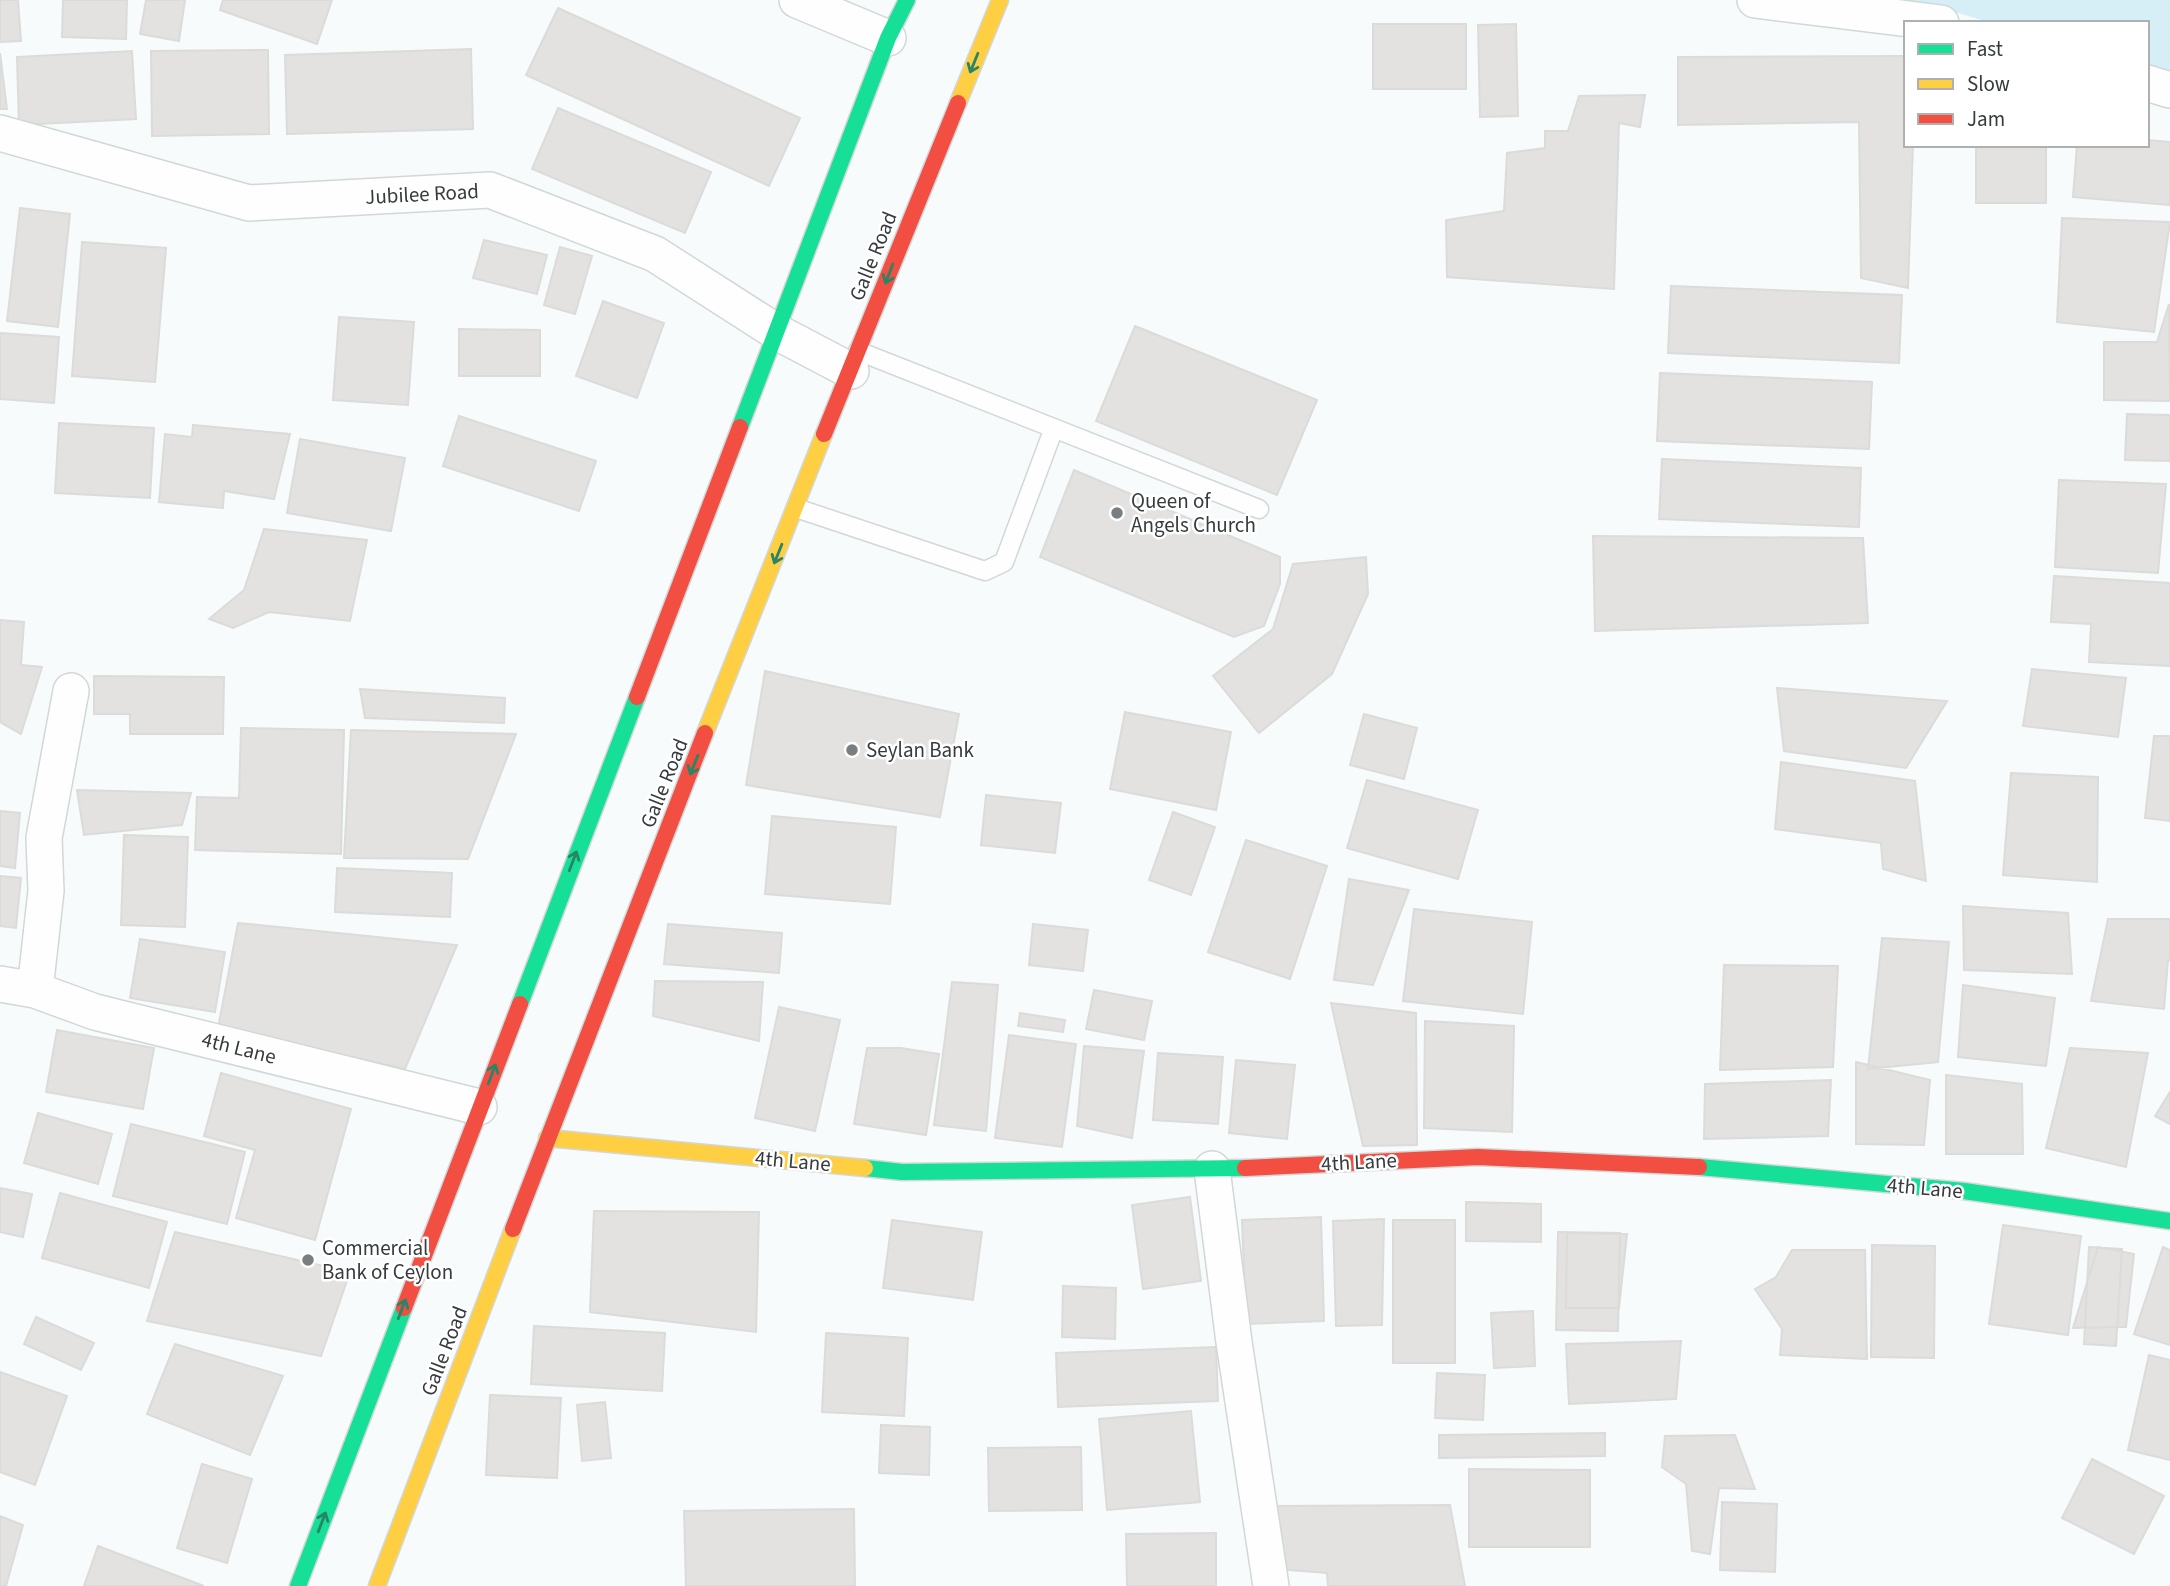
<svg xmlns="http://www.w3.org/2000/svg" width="2170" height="1586" font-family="'Source Sans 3',sans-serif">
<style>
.green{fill:#d6eef5}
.building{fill:#e3e2e1;stroke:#dbdbda;stroke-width:2}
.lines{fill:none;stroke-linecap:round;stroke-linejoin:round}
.lane-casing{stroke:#d2d7d8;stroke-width:21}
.street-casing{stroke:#d2d7d8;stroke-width:38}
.fast-casing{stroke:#d2d7d8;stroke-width:19}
.slow-casing{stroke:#d2d7d8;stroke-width:19}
.jam-casing{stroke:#d2d7d8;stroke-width:19}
.lane{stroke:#fefeff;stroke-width:18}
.street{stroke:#fefeff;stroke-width:35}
.fast{stroke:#16e098;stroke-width:16}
.slow{stroke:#ffcf43;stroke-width:16}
.jam{stroke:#f24e42;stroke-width:16}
.oneway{stroke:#288566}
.poi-dot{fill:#7a7e80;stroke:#fff;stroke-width:2.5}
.labels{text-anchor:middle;stroke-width:5;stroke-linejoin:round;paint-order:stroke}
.street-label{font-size:21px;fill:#363b3d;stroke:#fff}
.poi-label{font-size:21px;fill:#363b3d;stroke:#fff;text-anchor:start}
</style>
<rect width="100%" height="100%" fill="#f7fbfc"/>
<!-- green -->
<path class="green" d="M1891,0H2170V75L2147,68V23H1991L1942,8Z"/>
<!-- building -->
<path class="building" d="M0,0H18L21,41L0,42Z
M63,0H127L126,39L62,37Z
M146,0H185L179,41L140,34Z
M223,0H332L317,44L220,10Z
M558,8L800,118L769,186L526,75Z
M1373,24H1466V89H1373Z
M1516,24L1518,116L1480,117L1478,25Z
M471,49L473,129L287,134L285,55Z
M268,50L269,134L152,136L151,51Z
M132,51L136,119L19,125L17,57Z
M0,53L7,109H0Z
M1906,56V145H1913L1908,288L1861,278L1859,122L1678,125V57Z
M1645,95L1640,127L1619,123L1614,289L1447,277L1446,220L1504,211L1507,153L1545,148V131H1568L1579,96Z
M558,108L711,172L685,233L532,169Z
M2147,140L2170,142V205L2073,197L2077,145H2147Z
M1976,145H2046V203H1976Z
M20,208L70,214L58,327L7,321Z
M2062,218L2170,222L2154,332L2057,322Z
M484,240L547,255L537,294L473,278Z
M82,242L166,248L155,382L72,376Z
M560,247L592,256L575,314L544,305Z
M1671,286L1902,295L1899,363L1668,353Z
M603,301L664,323L637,398L576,376Z
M2169,304L2170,401L2104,400V342H2157Z
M339,317L414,322L408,405L333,400Z
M1135,326L1317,400L1277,495L1096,421Z
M459,329L540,330V376H459Z
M0,333L59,337L54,403L0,399Z
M1660,373L1872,382L1869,449L1657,441Z
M2127,414L2170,415V461L2125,460Z
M459,416L596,461L579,511L443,466Z
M59,423L154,428L150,498L55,493Z
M193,425L290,434L274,499L224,491L223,508L159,502L165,434L192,437Z
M300,439L405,458L391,531L287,513Z
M1662,459L1861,468L1859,527L1659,519Z
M1074,470L1280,557V584L1264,626L1234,637L1040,557Z
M2059,480L2166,484L2158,573L2055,567Z
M264,529L367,540L350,621L269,612L233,628L209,619L244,590Z
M1593,536L1863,538L1868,623L1595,631Z
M1366,557L1368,594L1332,674L1259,733L1213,676L1273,629L1293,564Z
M2054,576L2170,583V666L2089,662L2091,624L2051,622Z
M0,620L24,622L21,665L42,667L21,734L0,722Z
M2032,669L2126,678L2118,737L2023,726Z
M765,671L959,714L940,817L746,785Z
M94,676L224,677L223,734H130V714H94Z
M1777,688L1947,701L1906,768L1784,751Z
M360,689L505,698L504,723L365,718Z
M1125,712L1231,732L1216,810L1110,789Z
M1364,714L1417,728L1404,779L1350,765Z
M241,728L344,730L341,854L195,850L197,797L239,798Z
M351,730L516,734L468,859L344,858Z
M2154,736H2170V821L2145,818Z
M1781,762L1915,781L1926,881L1883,869L1881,843L1775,829Z
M2011,773L2098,777L2097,882L2003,875Z
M1367,780L1478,810L1458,879L1347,848Z
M77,790L191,793L182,825L84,835Z
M986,795L1061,803L1055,853L981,845Z
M0,811L20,813L15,868L0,866Z
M1173,812L1215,827L1191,895L1149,880Z
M772,816L896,827L890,904L765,894Z
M124,835L188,837L185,927L121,925Z
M1246,840L1327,866L1290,979L1208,952Z
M337,868L452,873L450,917L335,912Z
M0,876L21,878L16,928L0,926Z
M1349,879L1409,890L1373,985L1334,980Z
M1963,906L2068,913L2072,974L1964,970Z
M1414,909L1532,922L1523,1014L1403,1001Z
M2108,919H2170V960H2168L2164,1009L2091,1001Z
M238,923L457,945L405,1069L218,1028Z
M668,924L782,933L779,973L664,964Z
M1033,924L1088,930L1083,971L1029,965Z
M1882,938L1949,942L1938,1062L1868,1069Z
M140,939L225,952L215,1012L130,998Z
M1724,965L1838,966L1833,1067L1720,1070Z
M655,981L763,982L759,1041L653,1016Z
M952,982L998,985L986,1131L934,1125Z
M1963,985L2055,998L2046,1066L1958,1057Z
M1094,990L1152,1001L1144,1040L1086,1029Z
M1331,1003L1416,1013L1417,1145L1363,1146Z
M779,1007L840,1020L815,1131L755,1118Z
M1020,1013L1065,1020L1063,1032L1018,1026Z
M1425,1021L1514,1026L1512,1132L1424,1128Z
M57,1030L154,1048L143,1109L46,1092Z
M1009,1035L1076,1044L1062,1147L995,1138Z
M1084,1046L1144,1051L1132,1138L1077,1126Z
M867,1048H901L939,1054L926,1135L854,1124Z
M2070,1048L2148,1053L2126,1167L2046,1148Z
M1158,1053L1223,1057L1218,1124L1153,1120Z
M1236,1060L1295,1065L1287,1139L1229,1133Z
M1856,1062L1930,1080L1924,1145L1856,1144Z
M221,1073L351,1109L315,1240L236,1218L255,1150L204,1136Z
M1946,1075L2022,1084L2023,1154H1946Z
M1831,1080L1828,1136L1704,1139L1705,1084Z
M2170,1092V1124L2155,1116Z
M38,1113L112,1134L98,1184L24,1163Z
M131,1124L245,1152L227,1224L113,1196Z
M0,1188L32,1194L23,1237L0,1232Z
M60,1193L167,1222L149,1288L42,1258Z
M1190,1197L1201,1281L1143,1289L1132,1205Z
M1466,1202L1541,1204V1242L1466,1241Z
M594,1211L759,1212L756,1332L590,1312Z
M1321,1217L1324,1321L1246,1324L1242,1220Z
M1384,1219L1382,1325L1336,1326L1333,1221Z
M892,1220L982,1232L973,1300L883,1288Z
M1393,1220H1455V1363H1393Z
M2003,1225L2081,1236L2068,1335L1989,1324Z
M175,1232L350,1272L321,1356L147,1321Z
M1558,1232L1620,1233L1618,1331L1556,1330Z
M1567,1233L1627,1234L1619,1308H1566Z
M1872,1245L1935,1246L1934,1358L1871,1357Z
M2089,1247L2122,1249L2116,1346L2084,1344Z
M2098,1247L2134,1254L2126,1327L2073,1328Z
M2163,1247L2170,1250V1345L2134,1334Z
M1792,1250H1865L1867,1359L1780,1355L1782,1329L1755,1289L1776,1277Z
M1063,1286L1116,1288L1115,1339L1062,1337Z
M1533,1311L1535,1366L1494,1368L1491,1313Z
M36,1317L94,1343L81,1370L24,1344Z
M534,1326L665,1333L662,1391L531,1384Z
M826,1333L908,1338L904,1416L822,1412Z
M1681,1341L1676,1399L1569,1404L1566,1344Z
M175,1344L283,1376L250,1455L147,1414Z
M1216,1347L1218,1401L1058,1407L1056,1353Z
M2149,1355L2170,1360V1460L2128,1450Z
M0,1372L67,1396L35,1485L0,1472Z
M1437,1373L1485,1375L1483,1420L1435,1418Z
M490,1395L561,1398L557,1478L486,1475Z
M605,1402L611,1458L582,1461L577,1405Z
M1191,1411L1200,1502L1107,1510L1099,1419Z
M881,1425L930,1427L929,1475L879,1473Z
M1605,1433V1456L1439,1458V1435Z
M1735,1435L1755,1489L1719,1488L1710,1554L1692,1551L1686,1484L1662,1467L1665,1436Z
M1081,1447L1082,1510L989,1511L988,1448Z
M2092,1459L2164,1496L2134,1554L2062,1518Z
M202,1464L252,1479L227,1563L177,1548Z
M1469,1469L1590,1470V1547H1469Z
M1722,1502L1777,1504L1775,1572L1720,1570Z
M1450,1505L1465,1586H1328L1327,1573L1277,1569L1276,1506Z
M854,1509L855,1586H686L684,1511Z
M0,1516L23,1525L6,1586H0Z
M1216,1533V1586H1127L1126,1534Z
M98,1546L204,1586H84Z"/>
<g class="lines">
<!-- lane casing -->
<g class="lane-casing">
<path id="lane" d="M858,351L1259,509
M796,508L985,571L1004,562L1054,428"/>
</g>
<!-- street casing -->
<g class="street-casing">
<path id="street" d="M797,0L888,38
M1755,0L1941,23
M2147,83L2170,90
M0,133L249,203L490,190L655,254L775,331L851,371
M0,984L35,990L95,1012L479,1107
M35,990L46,891L44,838L71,691
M1212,1169L1234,1342L1271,1586"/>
</g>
<!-- fast casing -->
<g class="fast-casing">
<path id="fast" d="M740,427L888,38L907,0
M520,1004L637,697
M1699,1167L1964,1191L2170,1221
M865,1168L902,1172L1245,1168
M298,1586L404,1308"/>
</g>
<!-- slow casing -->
<g class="slow-casing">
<path id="slow" d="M958,103L1000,0
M705,733L824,434
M547,1138L865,1168
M377,1586L513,1229"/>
</g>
<!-- jam casing -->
<g class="jam-casing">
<path id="jam" d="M824,434L958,103
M637,697L740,427
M1245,1168L1478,1157L1699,1167
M513,1229L705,733
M404,1308L520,1004"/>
</g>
<!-- lane -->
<use href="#lane" class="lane"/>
<!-- street -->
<use href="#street" class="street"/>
<!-- fast -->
<use href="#fast" class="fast"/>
<!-- slow -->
<use href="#slow" class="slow"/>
<!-- jam -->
<use href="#jam" class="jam"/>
</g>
<!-- one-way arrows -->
<defs><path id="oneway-shaft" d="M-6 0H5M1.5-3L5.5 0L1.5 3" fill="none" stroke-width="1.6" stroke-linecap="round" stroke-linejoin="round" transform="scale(1.75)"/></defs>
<g class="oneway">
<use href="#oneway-shaft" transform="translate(974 63) rotate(112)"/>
<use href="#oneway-shaft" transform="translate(889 274) rotate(111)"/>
<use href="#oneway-shaft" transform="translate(778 554) rotate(112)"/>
<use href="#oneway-shaft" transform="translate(694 765) rotate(112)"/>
<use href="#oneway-shaft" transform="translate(573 861) rotate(-69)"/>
<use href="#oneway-shaft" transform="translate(492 1074) rotate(-69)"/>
<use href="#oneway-shaft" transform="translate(402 1309) rotate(-69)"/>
<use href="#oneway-shaft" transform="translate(322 1522) rotate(-69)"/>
</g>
<!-- markers -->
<g class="poi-dot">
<circle cx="1117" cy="513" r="7"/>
<circle cx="852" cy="750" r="7"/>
<circle cx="308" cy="1260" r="7"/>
</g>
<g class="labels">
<!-- street labels -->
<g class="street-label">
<text transform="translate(422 194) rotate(-3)" y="7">Jubilee Road</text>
<text transform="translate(873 256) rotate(-68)" y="7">Galle Road</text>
<text transform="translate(664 783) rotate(-68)" y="7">Galle Road</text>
<text transform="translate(239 1048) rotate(14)" y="7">4th Lane</text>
<text transform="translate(793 1161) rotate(5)" y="7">4th Lane</text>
<text transform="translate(1359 1162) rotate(-3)" y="7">4th Lane</text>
<text transform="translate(1925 1188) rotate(5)" y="7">4th Lane</text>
<text transform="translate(444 1351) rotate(-69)" y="7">Galle Road</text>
</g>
<!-- poi labels -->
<g class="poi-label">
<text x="1131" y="508">Queen of<tspan x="1131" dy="24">Angels Church</tspan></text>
<text x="866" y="757">Seylan Bank</text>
<text x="322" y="1255">Commercial<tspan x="322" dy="24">Bank of Ceylon</tspan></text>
</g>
</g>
<!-- legend -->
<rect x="1904" y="21" width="245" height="126" fill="#ffffff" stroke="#afb1b1" stroke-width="2"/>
<rect x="1918" y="44" width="35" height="10" fill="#16e098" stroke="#afb1b1" stroke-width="2"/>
<text x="1967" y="56" font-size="21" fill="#363b3d">Fast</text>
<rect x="1918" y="79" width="35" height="10" fill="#ffcf43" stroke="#afb1b1" stroke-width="2"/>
<text x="1967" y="91" font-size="21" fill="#363b3d">Slow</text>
<rect x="1918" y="114" width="35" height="10" fill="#f24e42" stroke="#afb1b1" stroke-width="2"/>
<text x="1967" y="126" font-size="21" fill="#363b3d">Jam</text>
</svg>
